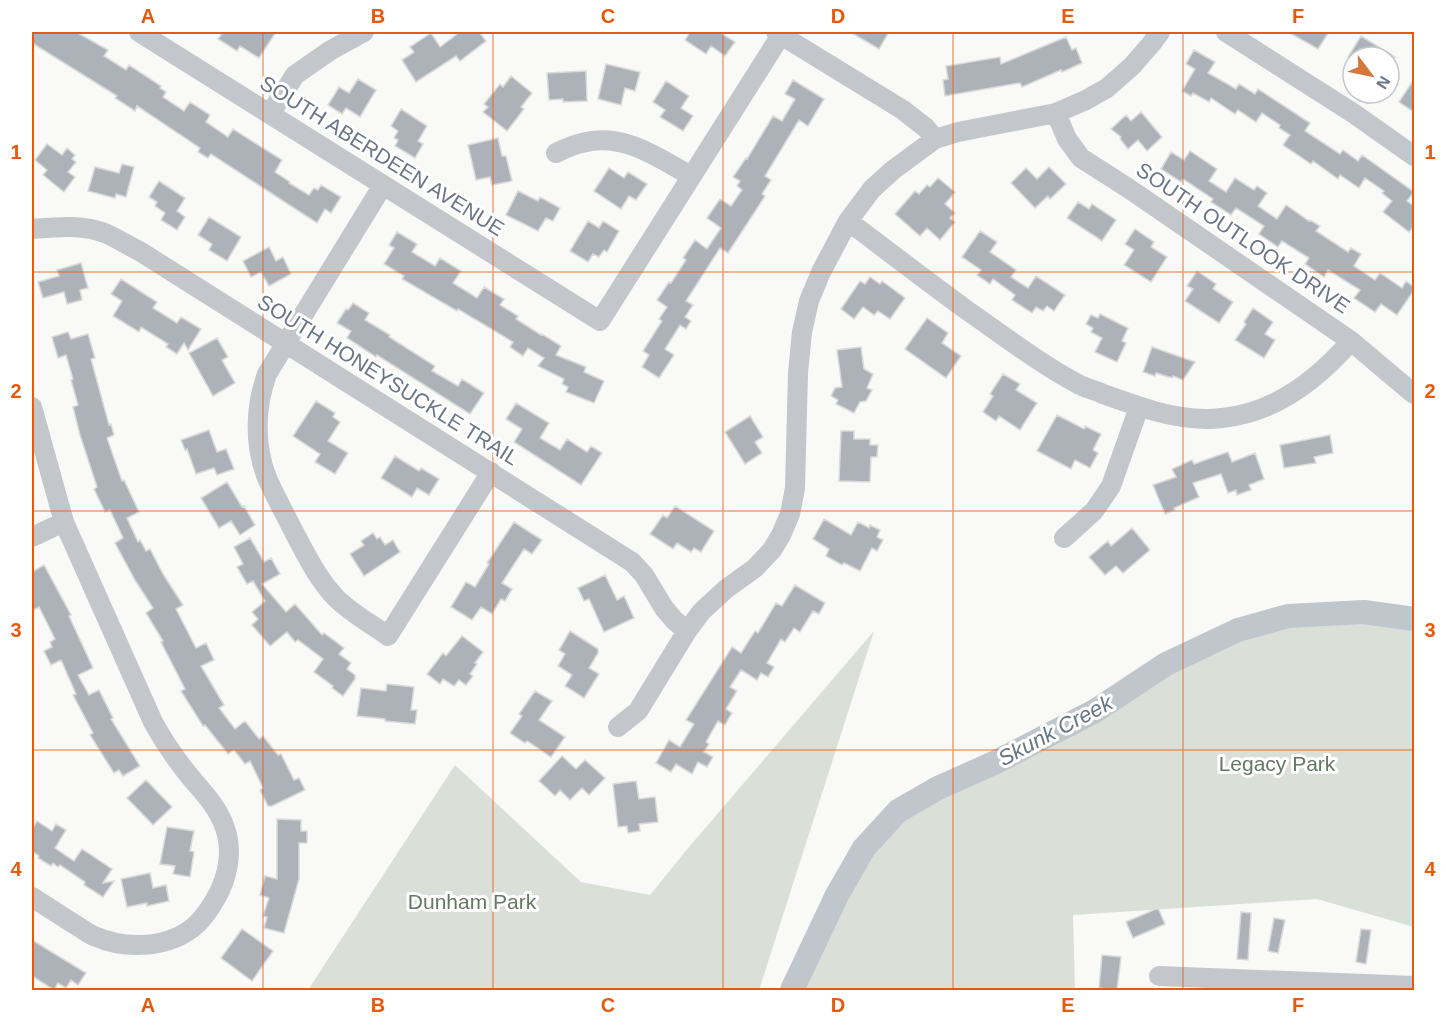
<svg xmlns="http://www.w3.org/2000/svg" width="1446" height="1022" font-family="Arial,sans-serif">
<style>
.green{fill:#dadfd8}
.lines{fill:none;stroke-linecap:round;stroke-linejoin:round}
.river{stroke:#bfc6cc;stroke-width:24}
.building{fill:#adb2b9;stroke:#dadbd9;stroke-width:1.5}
.minor{stroke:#c3c6ca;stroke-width:20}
.grid{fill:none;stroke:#e8590c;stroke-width:1.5;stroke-opacity:0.55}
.labels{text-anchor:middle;stroke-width:6;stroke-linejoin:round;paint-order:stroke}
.street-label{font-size:21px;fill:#6b7585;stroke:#fff}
.park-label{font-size:21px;fill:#667865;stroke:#fff}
.water-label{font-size:22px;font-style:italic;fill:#677580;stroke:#fff}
.neatline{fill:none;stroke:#e8590c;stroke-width:2}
.grid-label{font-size:20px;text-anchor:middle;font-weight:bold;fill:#e8590c}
</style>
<rect width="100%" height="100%" fill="#f9f9f7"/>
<!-- green -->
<path class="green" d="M1364,612L1414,619V927L1317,899L1073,915L1075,990H792L837,895L864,848L898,811L938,788L996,762L1095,711L1166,664L1238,630L1288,616Z
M874,631L759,990H308L455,765L581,882L650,895L689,847Z"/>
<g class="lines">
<!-- river -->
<path class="river" d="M792,990L837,895L864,848L898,811L938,788L996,762L1095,711L1166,664L1238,630L1288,616L1364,612L1414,619"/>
</g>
<!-- building -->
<path class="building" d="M32,32H76L108,50L104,56L126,70L129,65L161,86L160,88L166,92L163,97L184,111L190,102L210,115L206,122L228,137L233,129L282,160L275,172L290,182L289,183L309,195L314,188L318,190L321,185L341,197L331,213L325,209L317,223L211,154L208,158L198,152L200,148L137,106L135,111L115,98L117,96L32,43Z
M223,32H276L259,58L240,46L237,51L218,39Z
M460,32H479L486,41L460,61L456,56L416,82L402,60L414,52L410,47L431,33L440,47Z
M690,32H719L735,42L725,56L711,46L706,54L685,40Z
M850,32H889L879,49Z
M1288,32H1329L1318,49Z
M1361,36L1395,57H1348Z
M1066,37L1072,50L1076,48L1082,63L1062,72L1061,70L1022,87L1020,83L945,96L943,80L948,79L946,66L1000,57L1001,64Z
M1194,50L1215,62L1208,73L1236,89L1239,84L1255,94L1258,89L1310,123L1305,131L1340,154L1343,150L1358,161L1362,155L1414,192L1407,201L1414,206V226L1409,232L1383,212L1392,201L1382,193L1384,191L1365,178L1359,188L1340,175L1338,179L1313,161L1311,164L1283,145L1290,135L1279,128L1280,125L1262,113L1256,122L1238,110L1235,114L1211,98L1209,102L1193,93L1191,96L1182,91L1195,69L1186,64Z
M606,64L640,72L635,91L625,88L621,105L598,99Z
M586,71L587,101L563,102V99L549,100L547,73Z
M511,76L532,93L521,107L524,109L507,131L483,112L488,107L484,104L500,84L503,87Z
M358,79L376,90L360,117L346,108L342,114L328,105L339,87L349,93Z
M1414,79V112L1399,102Z
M793,80L824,99L808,126L799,120L765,176L771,180L762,194L765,196L728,253L720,248L686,301L693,305L685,317L691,321L686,329L680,325L665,349L674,355L659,378L642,367L649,355L643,351L662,321L659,319L667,307L657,300L669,282L671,283L686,260L683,258L695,240L707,249L721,228L707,218L720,199L731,206L742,190L737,186L740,181L733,177L746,158L747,159L773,116L782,121L795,99L785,94Z
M666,81L689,96L681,108L693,116L683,131L660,117L665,110L653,102Z
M401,109L427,126L418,141L423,144L415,158L395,146L398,140L394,138L398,131L391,126Z
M1141,112L1162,137L1147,151L1138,140L1128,149L1120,139L1121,137L1111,129L1126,115L1131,121Z
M498,138L502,156H506L512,181L492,185L490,177L476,180L468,145Z
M47,144L62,155L67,148L75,155L72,159L76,162L68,172L75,177L64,192L43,175L47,170L35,160Z
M1190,151L1217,169L1209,181L1226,192L1235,178L1254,190L1257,186L1267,193L1258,206L1277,219L1286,205L1309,221L1310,220L1320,226L1316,231L1348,252L1351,248L1361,254L1354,266L1375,280L1380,273L1402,288L1406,281L1414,287V290L1397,315L1381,304L1375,312L1354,298L1360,290L1328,270L1324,277L1305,264L1309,258L1282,241L1278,247L1259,234L1264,226L1236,208L1231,215L1211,202L1213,199L1183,179L1181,182L1161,169L1171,152L1184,160Z
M122,164L134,167L126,197L116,194L115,198L88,191L95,167L119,173Z
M1049,167L1066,184L1050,199L1048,196L1035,208L1011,183L1026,168L1037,179Z
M609,168L624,178L628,172L647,184L636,200L629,196L621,209L594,191Z
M938,178L955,192L945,204L955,213L950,218L955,222L940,240L927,228L920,236L895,214L915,191L919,194L927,185L930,187Z
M159,181L185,198L177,211L185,217L177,230L161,220L165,213L155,206L157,202L149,197Z
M518,191L538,201L540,197L560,208L553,221L546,218L538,231L506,215Z
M1078,202L1089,209L1092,204L1116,220L1102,241L1067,218Z
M209,217L241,237L227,261L209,250L212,244L198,235Z
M588,221L599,228L603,221L619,231L607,252L604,250L599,257L593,254L588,262L570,251Z
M1135,229L1154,242L1151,247L1167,257L1151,282L1124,265L1134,250L1125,244Z
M980,231L997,242L990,252L1016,270L1011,277L1028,288L1036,276L1065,295L1054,311L1047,306L1043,311L1036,307L1032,313L1012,300L1015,295L993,279L990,284L977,275L981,270L962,257Z
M397,232L417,244L412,252L435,266L440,258L461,271L453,283L477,298L484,287L504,299L500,305L518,316L516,319L541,335L542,334L561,346L556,355L586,367L584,372L604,381L594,403L566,392L568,387L562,384L564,379L538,366L544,358L528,348L523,356L510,347L513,342L458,309L457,311L402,279L404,276L384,264L394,248L389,245Z
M269,247L276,261L283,257L291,274L269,286L261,272L251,277L243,261Z
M81,263L88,288L80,290L82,300L67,304L64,292L43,298L38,282L59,276L57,270Z
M1197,271L1216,284L1213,289L1233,302L1219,323L1185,301L1193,289L1187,286Z
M870,277L880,284L882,281L905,298L890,319L878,311L874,315L863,307L854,319L841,309L860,281L865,284Z
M121,279L157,302L153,308L177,323L181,317L201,329L188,350L184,343L177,354L166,347L168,344L141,327L139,332L113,316L122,301L111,294Z
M353,303L369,313L365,320L390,335L389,337L435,366L432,371L458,386L462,379L484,393L470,414L377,355L376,357L347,338L351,331L337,323L346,309L348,310Z
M1253,308L1273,322L1265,334L1275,340L1264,358L1235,340L1246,324L1244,322Z
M1100,314L1128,328L1122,341L1126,343L1117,362L1095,352L1102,338L1091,332L1093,328L1086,324L1091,315L1098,318Z
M927,318L948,333L942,343L961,356L946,378L905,349Z
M68,332L71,339L88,334L95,358L91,359L109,425L111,424L114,435L107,438L122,481L124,480L139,512L127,518L138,542L140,540L146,551L150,549L163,574L183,605L176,609L196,648L206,643L214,660L201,666L224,705L219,708L235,729L245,721L259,739L263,736L278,755L281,754L294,780L299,778L305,790L272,806H268L260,790L263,788L250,761L245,764L234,750L228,754L205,725L203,726L181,691L185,689L161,642L163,641L146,613L153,608L135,580L115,543L123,538L110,510L105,512L94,489L97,487L80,435L73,407L78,405L71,380L73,379L66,355L58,358L52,337Z
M217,338L228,357L222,360L235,383L213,396L189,353Z
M861,347L864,369L873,374L867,388L872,390L866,401L860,402L854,413L836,404L838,400L831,396L835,388L842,387L837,350Z
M1152,347L1195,362L1183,380L1173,376L1172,378L1156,373L1155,376L1143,372Z
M1003,374L1020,384L1016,390L1037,403L1020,430L999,416L996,421L983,412L993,396L990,394Z
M316,401L335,413L333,417L340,422L328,441L348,453L335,474L315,462L320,454L293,436Z
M516,403L549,423L540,438L560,450L567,439L587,452L591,446L602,453L581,485L514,442L522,429L506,419Z
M1057,415L1084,429L1085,426L1101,434L1093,450L1098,453L1090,468L1075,460L1071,469L1037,451Z
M750,416L763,437L755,442L762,453L745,464L725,432Z
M209,430L217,452L226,449L234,469L217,475L214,468L196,474L187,449L185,450L181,440Z
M841,431H854V439H870V445H878L877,457H871L870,482L839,481Z
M1330,435L1333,453L1314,457L1316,463L1284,468L1280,445Z
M1228,452L1232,462L1255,453L1264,479L1249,485L1251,490L1237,495L1236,490L1228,493L1221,474L1193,483L1199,497L1174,508L1175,510L1165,514L1153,485L1176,477L1172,469L1192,460L1194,464Z
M395,456L419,471L421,468L439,479L429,495L417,488L412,497L381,478Z
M227,482L242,507L244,506L255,525L240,535L231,521L219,528L201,498Z
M675,506L714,531L701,552L694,548L691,552L677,543L673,549L650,534L663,515L667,518Z
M824,519L851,535L858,522L869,528L870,525L880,530L877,537L883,540L877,551L872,548L860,571L844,563L842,565L826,556L829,549L813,539Z
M514,522L542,540L532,554L524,549L502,583L512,589L505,601L501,599L492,614L481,607L472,620L451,607L466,582L475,587L489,564L487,563Z
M1132,528L1150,550L1123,573L1116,566L1105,575L1089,557L1108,541L1111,546Z
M373,533L377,539L380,537L385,545L393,540L400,552L364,576L350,554L364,545L361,541Z
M250,538L264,562L271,558L280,574L262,584L286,612L295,604L322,635L324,633L344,648L339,654L351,663L347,669L355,675V679L343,696L332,688L333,686L314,672L323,659L298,640L295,642L287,632L270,646L252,625L258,619L252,612L265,601L253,581L247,584L237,567L243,564L234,547Z
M44,565L71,615L69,616L93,668L78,675L89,695L99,690L113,718L111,719L140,766L123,776L119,770L114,773L90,735L93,733L73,695L76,694L61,660L51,665L44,651L52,647L50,642L55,639L39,607L32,611V572Z
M605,575L617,600L624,596L634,618L604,632L589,599L584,601L578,588Z
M795,585L825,603L819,614L813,611L800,632L794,628L785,642L781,639L767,663L774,667L768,677L761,673L757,680L741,670L730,687L737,691L726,709L732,713L725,725L718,721L706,742L709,744L704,752L713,757L707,767L698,762L692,774L676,764L671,772L656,763L669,740L680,747L694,724L686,720L732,647L741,653L755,631L758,633L776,603L782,606Z
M570,631L598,649V653L589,668L599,674L584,698L565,686L572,675L558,666L565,654L559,650Z
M462,636L483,652L475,663L477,664L470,674L473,676L466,685L459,680L454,686L443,679L440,684L427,674L443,653L446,656Z
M387,684L414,687L411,710H417L415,724L385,721V719L357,716L361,688L386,691Z
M535,691L552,701L539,720L565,737L551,757L527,741L525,743L510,733L522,716L519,714Z
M562,756L576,769L585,760L605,778L589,795L582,788L570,800L560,790L555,796L539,781Z
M146,780L172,807L153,825L127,798Z
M636,781L639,799L655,797L658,822L639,824L640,831L628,833L627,826L618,827L613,784Z
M277,819L301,820V831H307V843H299V879L284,933L264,928L267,917L263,916L269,898L260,895L265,876L277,879Z
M37,821L52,831L56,824L66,830L55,848L74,861L82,849L112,869L103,883L114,881L103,897L84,885L85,882L60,865L58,867L53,863L51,866L38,858L39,856L32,851V830Z
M167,827L194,831L190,851L194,852L190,877L173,874L175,866L160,864Z
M150,873L153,888L166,885L169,901L147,906V903L127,907L121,879Z
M1158,908L1165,924L1133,938L1126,922Z
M1241,912L1251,913L1248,960L1237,959Z
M1274,918L1285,920L1278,953L1268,951Z
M242,929L273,951L252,981L221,958Z
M1361,929L1371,930L1366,964L1356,962Z
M32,940L86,973L78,985L71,980L66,988L58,983L54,990L32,976Z
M1102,955L1121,957L1117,990L1099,988Z"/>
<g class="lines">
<!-- minor -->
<path class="minor" d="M139,32L600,321L781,35
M776,32L903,110L926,128L935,139
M1226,32L1353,113L1414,156
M1056,113L1067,139L1081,158L1128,188L1351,341L1396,379L1414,394
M270,114L295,75L331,50L364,32
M556,153C564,149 573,145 582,143C623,132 657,157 691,176
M383,185L267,374C255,407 254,445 267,478C275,496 285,514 294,532C306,555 318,579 336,598C351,613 371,624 388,636L491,472
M848,221C888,251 928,282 968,311C1004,336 1039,363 1078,384C1085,388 1095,390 1103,394C1120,400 1137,406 1154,411C1176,417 1199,421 1222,418C1274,413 1318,379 1351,341
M32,229C57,227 83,224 107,234C118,239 129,246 141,252L632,562L644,575L664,608L674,620L687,631
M32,407L64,522L153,722C164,742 177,761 192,779C205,794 218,808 225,828C233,851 228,877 216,898C211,907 205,916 197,924C170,949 126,950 94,936C87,933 81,928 74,924C60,915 46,906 32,897
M32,537L64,522
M1064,538L1094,511L1111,486L1139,407
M618,727L638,711L687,631L702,611L726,589L755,568L772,550L781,535L790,514L795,488L798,373L802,332L809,301L821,272L848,221L872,189L893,170L935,139L958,132L1056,113L1086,100L1107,88L1132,66L1152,43L1160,32
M1159,976L1414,986"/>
</g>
<!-- grid -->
<path class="grid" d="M263,32V990M493,32V990M723,32V990M953,32V990M1183,32V990M32,272H1414M32,511H1414M32,750H1414"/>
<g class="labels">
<!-- street labels -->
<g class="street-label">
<text transform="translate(382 156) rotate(32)" y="7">SOUTH ABERDEEN AVENUE</text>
<text transform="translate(1243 238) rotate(34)" y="7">SOUTH OUTLOOK DRIVE</text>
<text transform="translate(388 380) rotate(32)" y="7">SOUTH HONEYSUCKLE TRAIL</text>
</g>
<!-- park labels -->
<g class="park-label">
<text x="1277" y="771">Legacy Park</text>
<text x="472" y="909">Dunham Park</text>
</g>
<!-- water labels -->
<g class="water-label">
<text transform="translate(1055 730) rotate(-28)" y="8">Skunk Creek</text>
</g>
</g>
<!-- border -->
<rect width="1446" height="1022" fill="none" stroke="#ffffff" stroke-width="66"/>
<!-- north arrow -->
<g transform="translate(1371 75) rotate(122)"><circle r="28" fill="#ffffff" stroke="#c4c8ce" stroke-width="1.5"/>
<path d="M0-4.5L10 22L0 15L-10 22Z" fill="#d5763b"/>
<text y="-9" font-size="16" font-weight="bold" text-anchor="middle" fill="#6b7585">N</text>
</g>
<rect x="33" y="33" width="1380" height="956" class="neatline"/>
<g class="grid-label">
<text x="148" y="23">A</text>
<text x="378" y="23">B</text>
<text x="608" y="23">C</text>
<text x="838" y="23">D</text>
<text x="1068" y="23">E</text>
<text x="1298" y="23">F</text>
<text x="16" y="159">1</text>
<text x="1430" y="159">1</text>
<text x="16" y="398">2</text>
<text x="1430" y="398">2</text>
<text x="16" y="637">3</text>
<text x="1430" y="637">3</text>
<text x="16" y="876">4</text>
<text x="1430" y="876">4</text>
<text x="148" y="1012">A</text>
<text x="378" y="1012">B</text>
<text x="608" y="1012">C</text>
<text x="838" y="1012">D</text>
<text x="1068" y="1012">E</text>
<text x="1298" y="1012">F</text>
</g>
</svg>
